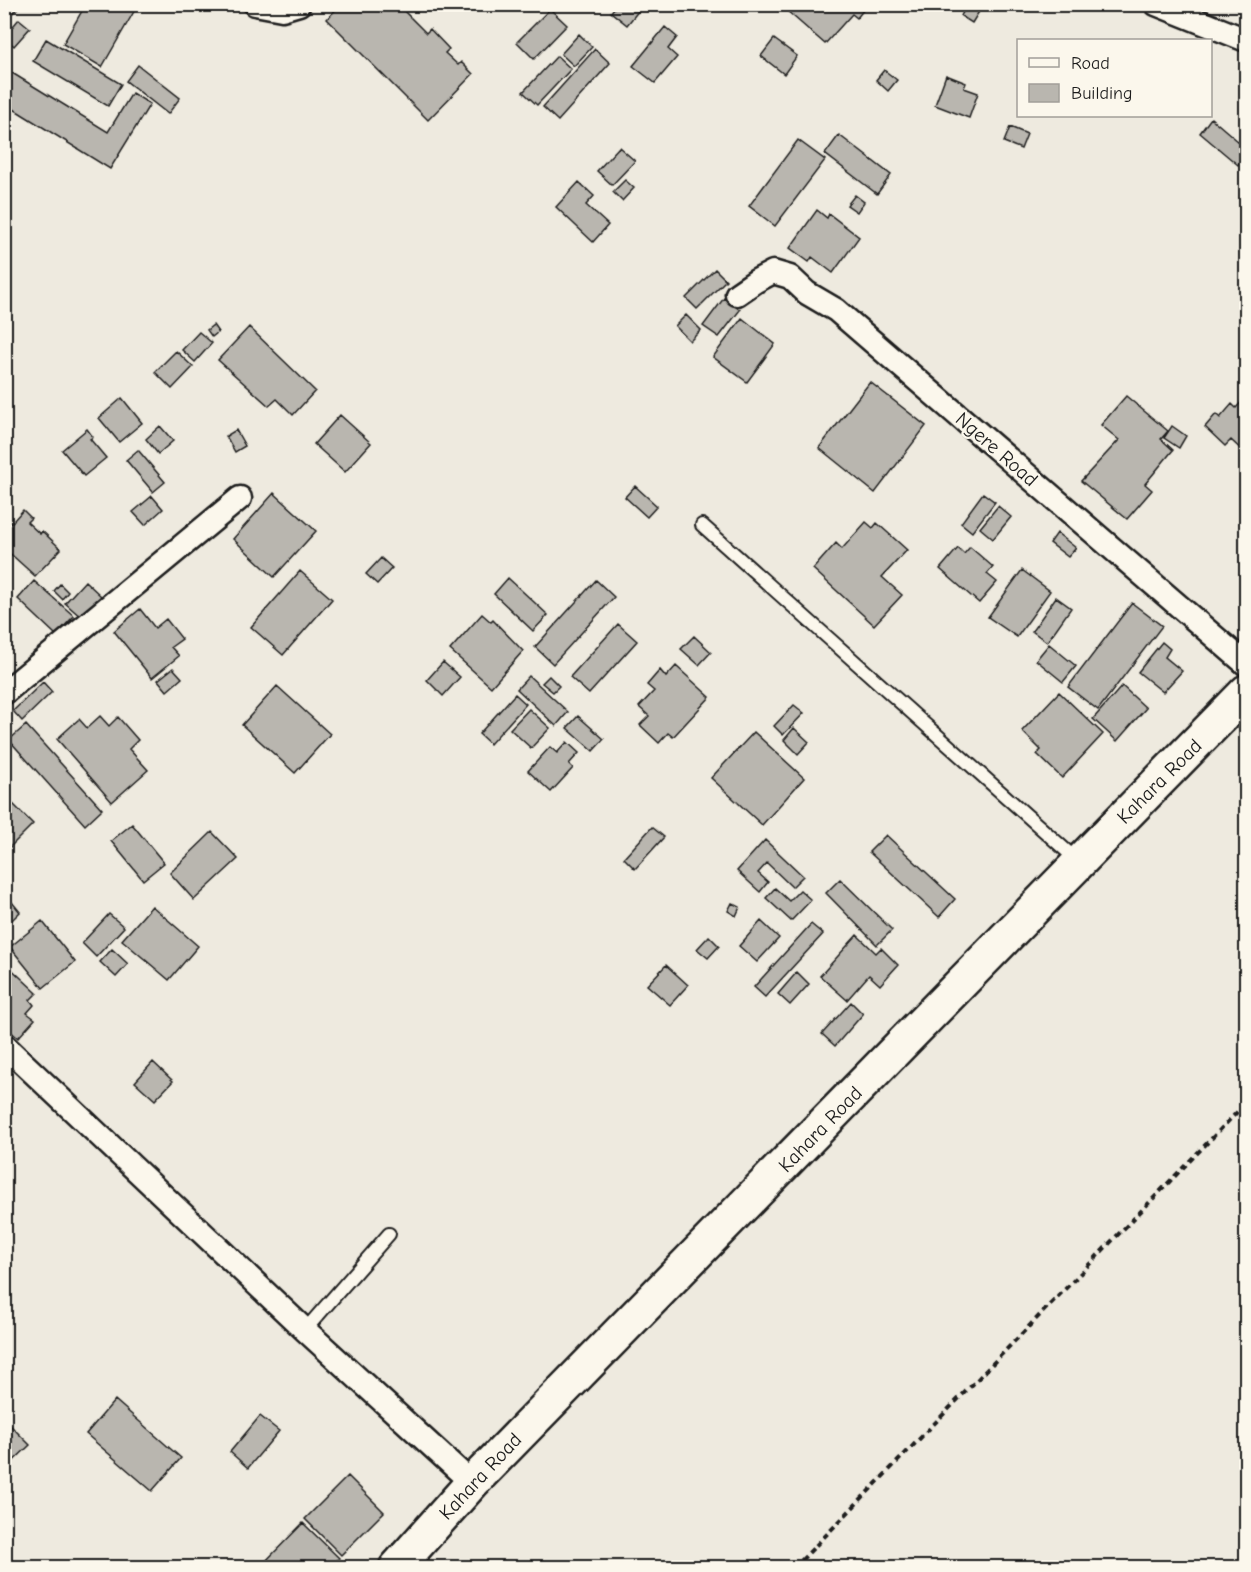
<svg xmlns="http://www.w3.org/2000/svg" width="1251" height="1572" font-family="'Comic Neue',sans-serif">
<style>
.building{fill:#b9b6af;stroke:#1c1c1c;stroke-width:1.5}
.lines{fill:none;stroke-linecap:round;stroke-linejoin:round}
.lane-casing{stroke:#1c1c1c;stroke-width:16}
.street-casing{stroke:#1c1c1c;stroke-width:27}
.secondary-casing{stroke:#1c1c1c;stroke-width:38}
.path{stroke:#1c1c1c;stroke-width:4;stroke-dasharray:6 4.5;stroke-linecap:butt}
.lane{stroke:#fbf7ec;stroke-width:12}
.street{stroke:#fbf7ec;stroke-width:22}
.secondary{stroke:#fbf7ec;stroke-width:33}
.labels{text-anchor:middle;stroke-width:4.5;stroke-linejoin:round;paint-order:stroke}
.street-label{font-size:20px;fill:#1c1c1c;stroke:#fbf7ec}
</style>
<rect width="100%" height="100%" fill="#eeeadf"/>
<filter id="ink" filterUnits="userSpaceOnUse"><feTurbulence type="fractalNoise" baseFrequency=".0167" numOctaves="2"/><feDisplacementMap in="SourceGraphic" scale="12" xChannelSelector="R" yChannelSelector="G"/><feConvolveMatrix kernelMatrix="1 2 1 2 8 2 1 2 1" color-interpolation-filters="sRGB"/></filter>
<g filter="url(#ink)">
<!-- building -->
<path class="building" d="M4,4H22L4,21Z
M86,4H131L136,8L102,67L63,44Z
M341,4H400L399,6L426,33L430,29L449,49L445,53L458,65L461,62L473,74L428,120L327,19Z
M617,4H644L627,25L611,12Z
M791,4H868L857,18L852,14L825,44L786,10Z
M967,4H971L980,10L972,23L961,16Z
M550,9L567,25L534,59L517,42Z
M19,19L30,28L14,46L4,37Z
M665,27L677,37L668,49L677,57L655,83L633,66Z
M579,34L592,47L574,66L561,54Z
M46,39L121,84L108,106L33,61Z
M774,39L797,56L784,74L761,56Z
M595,49L610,63L558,121L543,107Z
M557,56L571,69L537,105L523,92Z
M138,65L180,98L168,114L126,81Z
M4,68L108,132L132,93L150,104L110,169L4,103Z
M884,70L897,80L888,91L876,80Z
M946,75L966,83L964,88L978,93L969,118L935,105Z
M1211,118L1246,148V154L1238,165L1200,133Z
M1010,127L1027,134L1021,149L1004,142Z
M839,135L891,175L877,194L825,154Z
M798,140L825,160L775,226L749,206Z
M619,147L635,161L612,185L597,171Z
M625,180L634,188L622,201L613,192Z
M579,182L594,196L586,205L608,225L593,242L556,207Z
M855,195L864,202L857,212L847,205Z
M817,210L827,218L829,214L859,237L833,273L812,257L809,262L790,248Z
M715,269L726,280L697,309L686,298Z
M724,298L740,310L719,337L703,326Z
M686,315L701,330L690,341L675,326Z
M742,318L775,344L747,382L713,357Z
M213,325L218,332L212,337L207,330Z
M249,327L315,391L293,415L277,399L269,406L218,360Z
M199,332L212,343L195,362L182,350Z
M176,351L193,367L172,389L155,372Z
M870,382L926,426L875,493L819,448Z
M1126,396L1168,431L1161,439L1173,450L1145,484L1152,490L1127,519L1081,481L1119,440L1101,425Z
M1246,397V454L1231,440L1225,446L1205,427L1216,414L1220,418L1232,404L1236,408Z
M122,398L142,423L119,442L99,418Z
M340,415L371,443L345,472L314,444Z
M160,426L173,441L158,454L146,439Z
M1172,426L1186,436L1179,448L1164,438Z
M87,429L93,437L90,439L106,458L84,476L62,450Z
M236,430L245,446L235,452L226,436Z
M138,450L165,482L153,492L126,460Z
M635,486L657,506L647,517L625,497Z
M274,493L316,531L274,577L233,539Z
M983,493L995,502L972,532L961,523Z
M152,496L163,509L145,525L133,512Z
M998,506L1011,517L993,539L980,528Z
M23,510L31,518L27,522L40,534L42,531L61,549L35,576L4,548V531Z
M866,522L873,528L877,523L907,550L882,577L902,595L874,625L813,569L836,543L842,549Z
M1057,533L1076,548L1068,557L1050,543Z
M970,547L993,567L987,574L997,582L979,603L940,569L958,548L964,554Z
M381,558L392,568L377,584L366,574Z
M1022,570L1050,591L1017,637L988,617Z
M300,571L332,599L283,655L251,627Z
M508,578L548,615L533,631L494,594Z
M596,580L614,597L553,664L535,647Z
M34,581L74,616L56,635L18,599Z
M85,581L101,596L82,618L65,603Z
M60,584L68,592L62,599L54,591Z
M1056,597L1071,608L1047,642L1032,631Z
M1132,603L1162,626L1098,710L1068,687Z
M140,609L155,628L166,619L182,639L171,647L179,656L152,678L114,631Z
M482,614L491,622L493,620L523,651L491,687L450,650Z
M618,624L637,641L589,694L570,677Z
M694,636L711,652L699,665L681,649Z
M1162,642L1170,649L1165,657L1182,671L1163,692L1138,672Z
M1049,644L1076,666L1063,682L1036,660Z
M443,662L460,677L443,696L427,680Z
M676,666L710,697L673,737L668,733L659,743L640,725L649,716L639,707L654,691L647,685L660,670L666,677Z
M173,668L182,678L167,691L158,680Z
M529,676L568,712L556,726L517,689Z
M549,676L559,686L553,692L542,683Z
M43,682L52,692L22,721L13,711Z
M277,686L330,734L295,773L242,725Z
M1122,686L1146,708L1117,741L1093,719Z
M1059,692L1103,734L1062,778L1037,754L1041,750L1022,731Z
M515,694L526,704L490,744L479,734Z
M794,705L804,713L783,735L774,726Z
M529,709L550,728L531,748L510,729Z
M100,716L109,726L118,717L138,740L129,749L148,770L112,802L57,739L79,719L87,728Z
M578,716L604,739L593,751L567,728Z
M26,725L102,809L85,825L9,740Z
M794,728L809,742L798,754L784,740Z
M754,732L804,778L762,825L711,778Z
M567,742L579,753L569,764L573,768L551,792L528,771L550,747L557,753Z
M4,795L33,824L9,848L4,843Z
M132,824L164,863L143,880L111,841Z
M652,827L664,837L635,869L624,858Z
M212,832L238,859L194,900L170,873Z
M886,835L955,899L939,917L869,852Z
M765,840L803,876L792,887L767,863L758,873L768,882L760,892L737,871Z
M840,879L892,930L877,945L826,893Z
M775,888L789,901L800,890L811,900L791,921L766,898Z
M4,902L8,906L12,902L20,912L4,928Z
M732,903L740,907L736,916L728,911Z
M152,906L198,946L169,980L122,940Z
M109,914L124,927L96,957L82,943Z
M42,921L75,962L43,988L10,947Z
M761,921L779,938L757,962L739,946Z
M811,924L823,934L765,997L754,987Z
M857,935L876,953L881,948L898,965L880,985L869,975L847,1000L820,976Z
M709,936L719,946L708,958L697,949Z
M112,949L128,964L116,977L100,962Z
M4,962L37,993L30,1000L34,1005L27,1013L35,1019L18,1038L4,1025Z
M666,965L688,985L670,1005L647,985Z
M797,972L809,984L790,1005L778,994Z
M851,1002L863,1014L835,1046L822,1034Z
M153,1062L173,1081L155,1100L135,1082Z
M115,1400L181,1458L152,1491L86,1434Z
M260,1416L279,1431L248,1468L230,1452Z
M4,1419L30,1445L4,1470Z
M348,1476L384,1512L341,1555L305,1519Z
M303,1523L339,1558L330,1568H259Z"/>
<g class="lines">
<!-- lane casing -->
<g class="lane-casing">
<path id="lane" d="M702,525L1079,862
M305,1330L389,1234"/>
</g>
<!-- street casing -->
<g class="street-casing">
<path id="street" d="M255,4L282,9L299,4
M1156,4L1246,40
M737,294L756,281L773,272L790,277L807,293L836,310L1246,664
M4,693L240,498
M4,1045L305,1330L472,1483"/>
</g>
<!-- secondary casing -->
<g class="secondary-casing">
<path id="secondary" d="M396,1568L472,1483L1246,692"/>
</g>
<!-- path -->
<path class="path" d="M794,1568L1246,1103"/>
<!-- lane -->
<use href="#lane" class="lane"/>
<!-- street -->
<use href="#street" class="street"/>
<!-- secondary -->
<use href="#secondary" class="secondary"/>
</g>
</g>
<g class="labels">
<!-- street labels -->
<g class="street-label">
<text transform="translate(997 449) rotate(41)" y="7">Ngere Road</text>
<text transform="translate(1159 781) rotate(-45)" y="7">Kahara Road</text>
<text transform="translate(820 1129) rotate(-46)" y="7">Kahara Road</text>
<text transform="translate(480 1476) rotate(-47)" y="7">Kahara Road</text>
</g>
</g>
<!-- margin -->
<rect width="1251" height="1572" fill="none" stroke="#fbf7ec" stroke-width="24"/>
<rect x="12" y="12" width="1227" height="1548" fill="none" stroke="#1c1c1c" stroke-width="2" filter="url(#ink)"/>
<!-- legend -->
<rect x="1017" y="39" width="195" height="78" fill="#fbf7ec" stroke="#a29f99" stroke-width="1.5"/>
<rect x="1029" y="58" width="30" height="9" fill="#fbf7ec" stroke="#a29f99" stroke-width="1.5"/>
<text x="1071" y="69" font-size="18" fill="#1c1c1c">Road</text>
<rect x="1029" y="84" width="30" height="18" fill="#b9b6af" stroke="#a29f99" stroke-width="1.5"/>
<text x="1071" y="99" font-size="18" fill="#1c1c1c">Building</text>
</svg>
